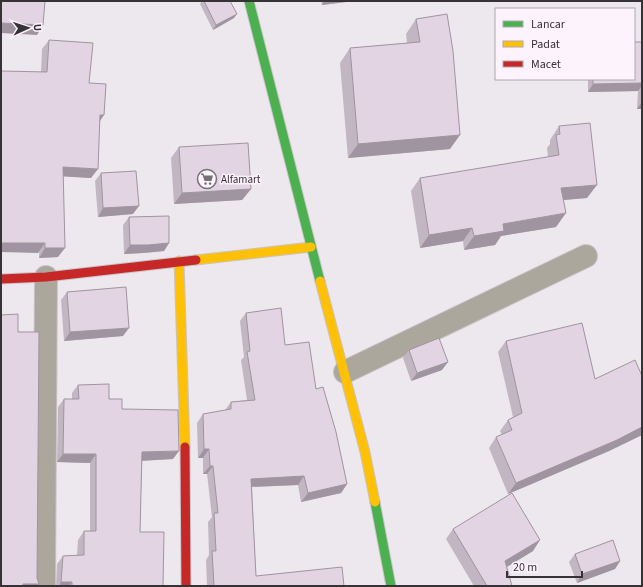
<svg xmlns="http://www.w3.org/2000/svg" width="643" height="587" font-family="'Source Sans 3',sans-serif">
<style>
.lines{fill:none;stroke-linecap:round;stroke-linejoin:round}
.street-casing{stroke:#c8c4c8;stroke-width:24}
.fast-casing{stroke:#c8c4c8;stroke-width:11}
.slow-casing{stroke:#c8c4c8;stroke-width:11}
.jam-casing{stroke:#c8c4c8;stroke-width:11}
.street{stroke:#aca79d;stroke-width:22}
.fast{stroke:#4caf50;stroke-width:9}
.slow{stroke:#ffc107;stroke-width:9}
.jam{stroke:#c62828;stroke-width:9}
.wall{fill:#c3b6c3}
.shaded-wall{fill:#9f949f}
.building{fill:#e3d4e3;stroke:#9f949f}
.labels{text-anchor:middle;stroke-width:3;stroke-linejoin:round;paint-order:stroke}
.poi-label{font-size:11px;fill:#373236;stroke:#fdf3fd;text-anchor:start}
</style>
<rect width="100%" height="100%" fill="#ede8ed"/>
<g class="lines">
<!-- street casing -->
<g class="street-casing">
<path id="street" d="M345,372L586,256
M44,586L46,277"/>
</g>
<!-- fast casing -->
<g class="fast-casing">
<path id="fast" d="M249,1L320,281
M375,502L391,586"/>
</g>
<!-- slow casing -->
<g class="slow-casing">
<path id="slow" d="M196,260L311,247
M179,261L185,447
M320,281L365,452L375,502"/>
</g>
<!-- jam casing -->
<g class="jam-casing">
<path id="jam" d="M1,279L46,277L196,260
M185,447L186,586"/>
</g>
<!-- street -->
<use href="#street" class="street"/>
<!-- fast -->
<use href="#fast" class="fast"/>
<!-- slow -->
<use href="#slow" class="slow"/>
<!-- jam -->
<use href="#jam" class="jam"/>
</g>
<!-- wall -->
<path class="wall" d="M202,1H204L234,18L213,30L200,4Z
M321,1H354L322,5Z
M416,19L450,149L348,158L340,63L350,48L407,43L406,34Z
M49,40L89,83L100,121L91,178L63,176L58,257L39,258L41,72L42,49Z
M642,42V109H637L638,91L588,92V79H634Z
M559,126L587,198L563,200L556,227L501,236L495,245L464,250L463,241L420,248L411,191L420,178L548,157L547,148L550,144V140Z
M179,147L251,189L242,200L174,204L171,158Z
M101,173L133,214L98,217L95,181Z
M129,217L169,243L164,251L143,253L124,254L123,225Z
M67,292L123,336L64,341L61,300Z
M246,313L285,345L316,389L347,484L341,493L301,502L298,485L252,487L256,576L344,586H207L206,560L209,555L208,522L212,517L207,474H203V458H198L197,423L203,414L225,410L231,402L247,400L241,360L244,357L240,321Z
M506,341L595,379L642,376V435L609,451L508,494L489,448L496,437L502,435L500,431L508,420L513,417L498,352Z
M409,350L442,370L411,381L403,358Z
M78,385L109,399L122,409L173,459L142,461L140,532L163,586H56L57,564L63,556L77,555L78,540L84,531H90V463L57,462L58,407L64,399H72V393Z
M453,529L533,551L507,567L512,586H474L446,539Z
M575,554L620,561L615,569L577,583L569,562Z"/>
<!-- shaded-wall -->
<path class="shaded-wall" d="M324,1H354L322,5Z
M237,14L234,18L213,30L216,25Z
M1,23L43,25L37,35L1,33Z
M642,83V86L638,91L588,92L593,84Z
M642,102V109H637Z
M100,115H104L98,124Z
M460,135L450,149L348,158L358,144Z
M63,167L98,169L91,178L56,176Z
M597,185L587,198L552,201L561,188Z
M251,189L242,200L174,204L182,193Z
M139,206L133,214L98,217L103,208Z
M566,213L556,227L501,236L495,245L464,250L474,236L503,224Z
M472,228L463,241L420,248L429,235Z
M1,243H45L38,253L1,252Z
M169,243L164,251L143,253L124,254L130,245Z
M45,248H65L58,257L39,258Z
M129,328L123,336L64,341L70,332Z
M448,362L442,370L411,381L417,373Z
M642,427V435L609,451L508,494L516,483Z
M204,449H209L203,458H198Z
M179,451L173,459L136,461L142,452Z
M63,454H96L90,463L57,462Z
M210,466H213L207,474H203Z
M304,476L298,485L245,487L251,479Z
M347,484L341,493L301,502L308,493Z
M540,540L533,551L498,572L505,561Z
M620,561L615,569L577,583L582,574Z
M61,582H72L69,586H59Z
M23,584H39L37,586H22Z"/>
<!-- building -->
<path class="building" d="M1,1H45L43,25L1,23Z
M204,1H230L237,14L216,25Z
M447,14L453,51L460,135L358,144L350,48L420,42L416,19Z
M49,40L93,43L89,83L106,84L104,115H100L98,169L63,167L65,248H45V243H1V71L47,72Z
M634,42H642V83L593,84V79H634Z
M590,123L597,185L561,188L566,213L503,224L504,231L474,236L472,228L429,235L420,178L559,155L556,135L560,134L559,126Z
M248,143L251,189L182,193L179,147Z
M136,171L139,206L103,208L101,173Z
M169,216V243L148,245H130L129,217Z
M126,287L129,328L70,332L67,292Z
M281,308L285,345L309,342L316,389L323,387L336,432L347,484L308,493L304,476L251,479L256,576L342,567L344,586H214L212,551H216L214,513H218L213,466H210L209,449H204L203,414L231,409V402L255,400L247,352L250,351L246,313Z
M18,314V332H39L37,578L39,584H23V586H1V315Z
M582,323L595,379L635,360L642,376V427L617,440L516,483L496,437L512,430L508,420L522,413L506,341Z
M439,338L448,362L417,373L409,350Z
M109,384V399H122V409L178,410L179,451L142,452L140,532H164L163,586H72V582H61L63,556L84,555V531H96V454H63L64,399H79L78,385Z
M512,493L540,540L505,561L512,586H487L453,529Z
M613,540L620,561L582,574L575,554Z"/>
<!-- icons -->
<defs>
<g id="supermarket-ring" transform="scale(1)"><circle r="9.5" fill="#fdf3fd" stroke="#777276" stroke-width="1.5"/><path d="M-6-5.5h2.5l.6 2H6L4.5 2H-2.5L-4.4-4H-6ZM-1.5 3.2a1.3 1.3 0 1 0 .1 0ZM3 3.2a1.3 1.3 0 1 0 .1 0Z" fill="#777276"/></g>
</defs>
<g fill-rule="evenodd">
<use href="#supermarket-ring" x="207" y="179"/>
</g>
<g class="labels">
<!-- poi labels -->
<g class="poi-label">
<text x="221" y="183">Alfamart</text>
</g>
</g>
<!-- border -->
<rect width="643" height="587" fill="none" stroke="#373236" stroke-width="4"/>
<!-- legend -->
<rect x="495" y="8" width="140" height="72" fill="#fdf3fd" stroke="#aea6ad"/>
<rect x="503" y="21" width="20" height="6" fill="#4caf50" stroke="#aea6ad"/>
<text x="531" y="28" font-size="12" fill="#373236">Lancar</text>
<rect x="503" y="41" width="20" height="6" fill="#ffc107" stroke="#aea6ad"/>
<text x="531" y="48" font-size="12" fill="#373236">Padat</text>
<rect x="503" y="61" width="20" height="6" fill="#c62828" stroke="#aea6ad"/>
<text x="531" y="68" font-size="12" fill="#373236">Macet</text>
<!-- north arrow -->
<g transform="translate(28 28) rotate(87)" stroke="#fdf3fd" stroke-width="3" paint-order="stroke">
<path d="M0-3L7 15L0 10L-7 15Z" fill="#373236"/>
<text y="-6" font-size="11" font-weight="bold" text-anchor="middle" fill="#373236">U</text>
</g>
<!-- scale -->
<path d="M507 571v6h75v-6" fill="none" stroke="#373236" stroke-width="2"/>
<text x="513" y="571" font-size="12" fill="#373236" stroke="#fdf3fd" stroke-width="3" paint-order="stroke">20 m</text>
</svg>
